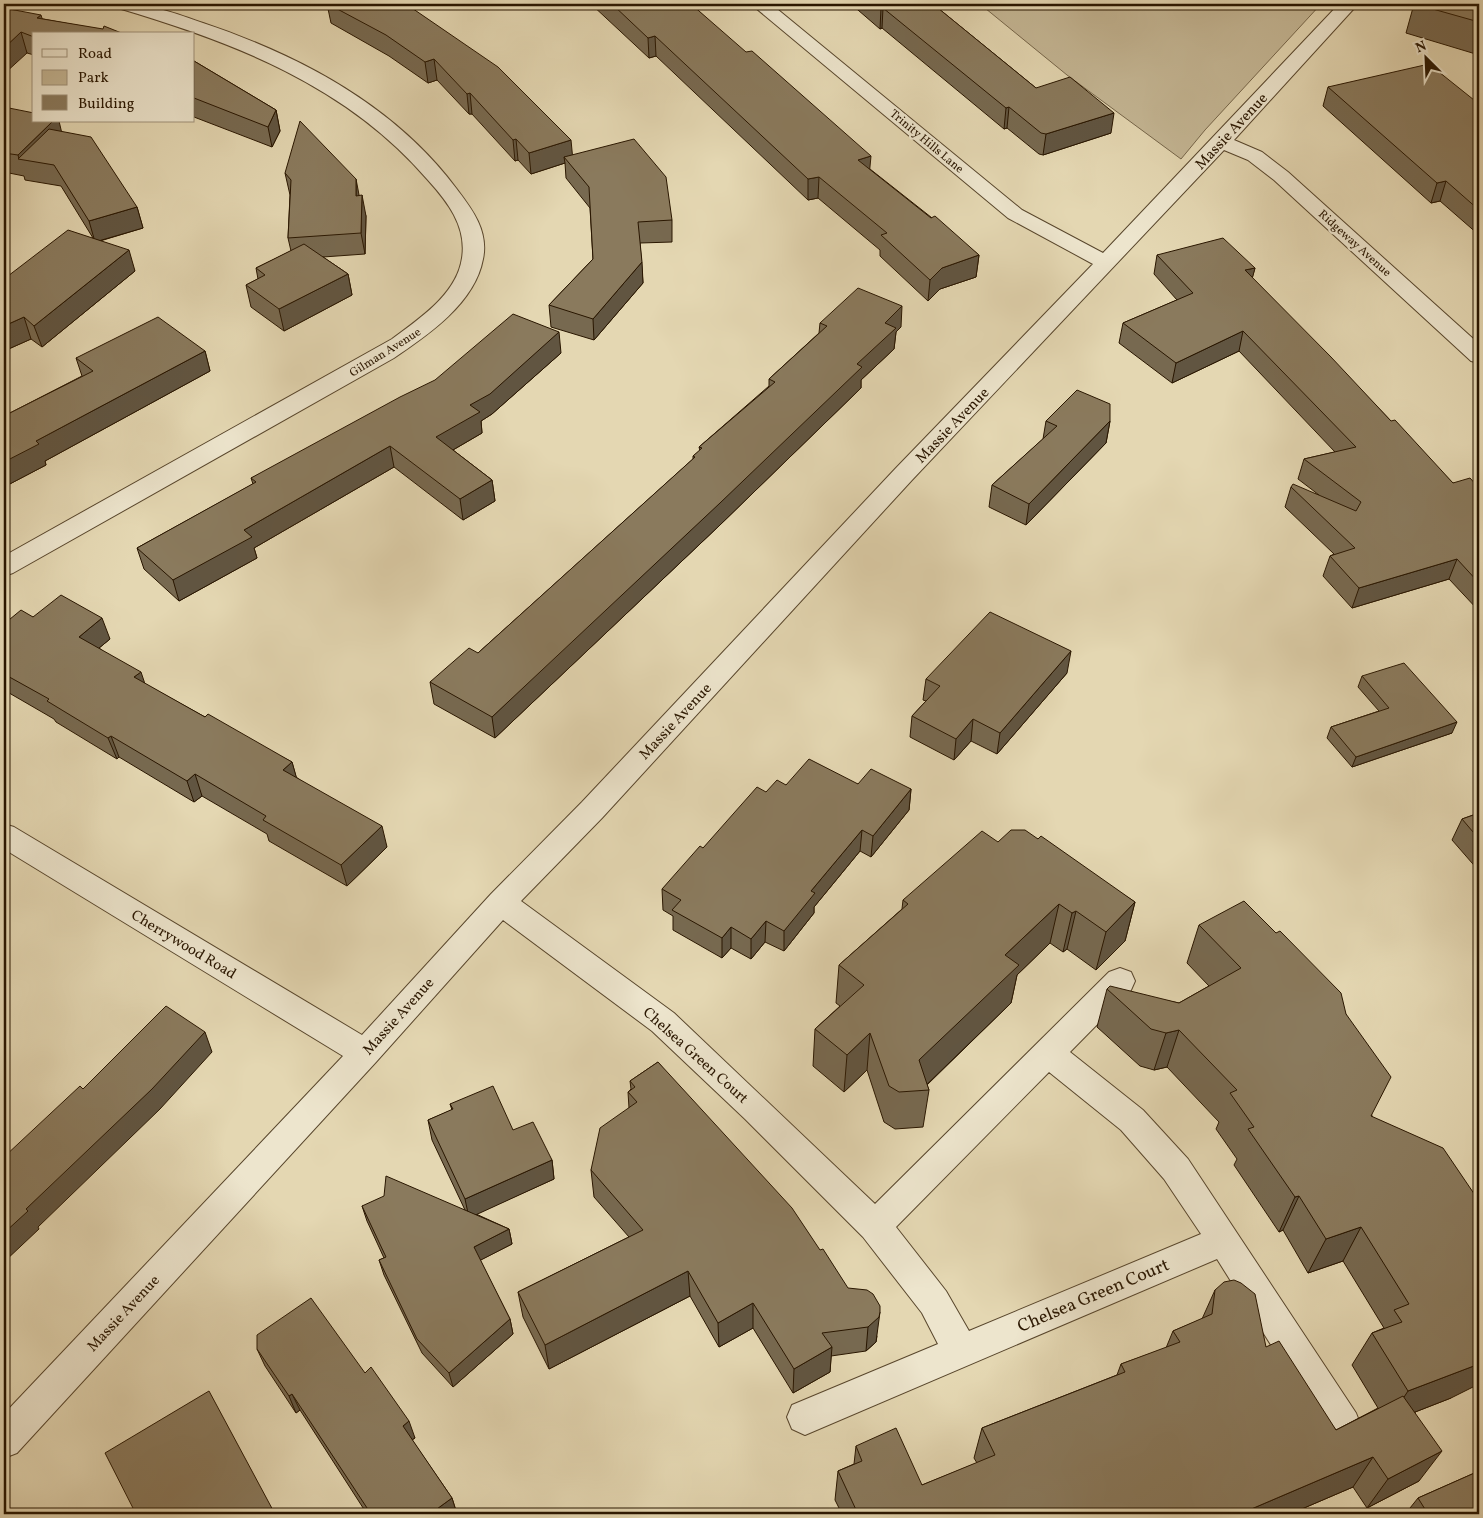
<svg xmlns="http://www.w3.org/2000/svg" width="1483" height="1518" font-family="Vollkorn,serif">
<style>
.green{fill:#c4b694;stroke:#76664a}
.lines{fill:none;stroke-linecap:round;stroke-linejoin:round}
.minor-casing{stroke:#58462c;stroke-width:2}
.minor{fill:#ede5cd;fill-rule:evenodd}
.wall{fill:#776950;stroke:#291600}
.shaded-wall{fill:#615541;stroke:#291600}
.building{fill:#8a7a5d;stroke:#291600}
.labels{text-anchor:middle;stroke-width:4.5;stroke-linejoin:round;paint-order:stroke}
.far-street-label{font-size:12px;fill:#291600;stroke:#ede5cd}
.street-label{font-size:15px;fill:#291600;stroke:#ede5cd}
.near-street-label{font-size:18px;fill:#291600;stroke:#ede5cd}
</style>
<rect width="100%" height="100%" fill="#e4d7b2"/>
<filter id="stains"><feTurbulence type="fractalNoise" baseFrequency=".004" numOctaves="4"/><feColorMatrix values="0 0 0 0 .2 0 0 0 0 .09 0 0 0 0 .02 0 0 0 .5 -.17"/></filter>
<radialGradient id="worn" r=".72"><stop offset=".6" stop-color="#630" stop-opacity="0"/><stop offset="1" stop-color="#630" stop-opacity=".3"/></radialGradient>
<!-- green -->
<path class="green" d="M980,4H1321L1205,130L1181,159L1067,75Z"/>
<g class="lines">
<!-- minor casing -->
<g class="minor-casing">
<path id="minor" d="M115,4C146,2 174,13 203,23C299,55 394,105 456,188C472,209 489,231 483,259C475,303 428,335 394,358L13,573L4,576V556L392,339C419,319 457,294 462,258C467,226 447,201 427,179C346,85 233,42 118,8Z
M751,4H771L1022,210L1103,253L1339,4H1358L1234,140L1262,152L1288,172L1479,344V363L1471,361L1274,180L1248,160L1224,150L912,480L602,818L521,901L674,1013L875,1204L1109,972L1120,968L1131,972L1135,981L1131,990L1070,1052L1143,1110L1188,1159L1356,1413L1361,1426L1356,1439L1343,1444L1330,1439L1217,1259L805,1435L792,1429L787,1417L792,1405L938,1344L922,1313L863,1237L745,1119L652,1031L503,920L376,1062L17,1453L4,1458V1414L343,1056L4,849V824L14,827L362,1035L491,894L582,802L896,468L1093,264L1008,218ZM1049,1072L1121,1130L1164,1179L1201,1234L969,1331L946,1291L896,1227Z"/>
</g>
<!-- minor -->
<use href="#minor" class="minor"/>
</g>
<!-- wall -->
<path class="wall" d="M327,4H406L572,155L672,220V242L640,243L643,283L594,340L551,327L549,305L593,259L590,208L566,178L565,163L531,174L518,160L515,161L472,114H469L437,80L428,83L389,56L331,23Z
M591,4H691L870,169L979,255L976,277L940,289L928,301L880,256V250L818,198L808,200L656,56L649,58Z
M851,4H933L1036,88L1111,133L1043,155L1039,154L1007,128L1004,129L882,28L880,29Z
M1414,4H1479V55L1406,33Z
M4,8L43,19L124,34H34V55L27,53Z
M194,61L276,110L280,131L272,147L194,117Z
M1328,87L1479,104V235L1440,201L1431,203L1323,106Z
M4,107L62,132L137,207L143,228L100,241L135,271L42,347L31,339L4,351V278L93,238L61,186L25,180L24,176L4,172Z
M285,173L359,195L366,216L365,254L323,257L348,274L352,295L284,331L251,307L246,285L258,279L256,268L291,251L288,238L290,195Z
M1157,255L1255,268L1252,278L1391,421L1453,483L1479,488V611L1449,579L1352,608L1323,576L1330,556L1334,554L1285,507L1291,487L1319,495L1298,479L1304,459L1335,452L1239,351L1172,383L1119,343L1123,323L1177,300L1154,274Z
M820,323L901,327L896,332L894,349L861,380V388L720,525L495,738L434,704L430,682L478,653L693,459V456L700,451L699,447L769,386V379L819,333Z
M205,351L210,371L45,461L46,465L4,487V416L82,376L76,358Z
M561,353L492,414L481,421L482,433L453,450L492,480L495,501L463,520L394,467L254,548L257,558L179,601L144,569L137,548L253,484L251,478Z
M1046,421H1110L1106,443L1026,525L989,507L992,485L1043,439Z
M33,617L110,639L99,648L145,684L205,717L292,762L296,777L387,847L347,886L269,841L267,834L202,796L194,802L119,757L117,759L56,722L54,719L4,690V624Z
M1067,673L997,754L971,741L954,760L910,737L912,716L926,701L923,700L926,679Z
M1362,676L1452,733L1352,767L1327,738L1331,727L1379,711L1358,687Z
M858,784L911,789L909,810L871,857L860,851L814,907V913L784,951L765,942L751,959L731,948L722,958L673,930V916L663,910L662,889L703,848L766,792L786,785Z
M1479,813V871L1452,840L1462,819Z
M1038,839L1135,902L1125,941L1096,970L1067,949L1063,952L1050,943L1017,975L1011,1003L927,1085L929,1090L923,1127L895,1129L884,1122L867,1070L844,1092L813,1066L815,1029L840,1006L836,1003L839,965L902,909L903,900L998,842Z
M1199,925L1346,1014L1372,1116L1451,1398L1415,1412L1419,1481L1367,1508L1353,1487L1290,1514H842L835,1500L838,1471L854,1464L856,1446L922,1485L977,1463L974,1458L982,1428L1117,1375L1121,1364L1166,1348L1173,1331L1202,1319L1215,1290L1266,1347L1336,1430L1378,1408L1352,1365L1372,1333L1384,1328L1343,1261L1308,1273L1283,1230L1279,1232L1234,1165L1237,1159L1216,1129L1219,1122L1167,1067L1154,1070L1140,1066L1097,1027L1107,989L1179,1003L1209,986L1187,963Z
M658,1062L877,1336L876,1342L866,1351L831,1356L830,1372L793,1393L753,1328L719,1347L690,1296L549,1369L523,1317L518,1292L629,1237L594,1197L591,1170L629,1108L628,1092L631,1089L630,1081Z
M450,1104L513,1130L552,1160L554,1179L476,1214L509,1229L512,1244L480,1260L510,1319L513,1334L453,1387L422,1353L384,1275L379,1260L384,1258L367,1221L362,1206L465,1210L432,1140L428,1120L452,1110Z
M257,1349L365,1373L415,1438L412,1440L452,1498L457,1514H367L300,1410L296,1413L265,1366Z
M1479,1471V1514H1407L1406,1513L1418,1498Z"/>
<!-- shaded-wall -->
<path class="shaded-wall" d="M881,8H883L882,28L880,29Z
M41,15L47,34L37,18Z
M21,32L27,53L4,74V48Z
M655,36L656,56L649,58L648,38Z
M434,59L437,80L428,83L425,62Z
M470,93L472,114H469L467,94Z
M1009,107L1007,128L1004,129L1006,108Z
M276,110L280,131L272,147L268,127Z
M1114,113L1111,133L1043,155L1046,134Z
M53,121H59L63,138L19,159L18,155Z
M516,139L518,160L515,161L513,140Z
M571,140L573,161L564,157L565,163L531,174L529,153Z
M871,156L869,177L858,160Z
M819,177L818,198L808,200V179Z
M356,179L360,200L356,196Z
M1446,181L1440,201L1431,203L1437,183Z
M362,195L366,216L365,254L361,233Z
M137,207L143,228L95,242L89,221Z
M129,250L135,271L42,347L34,326Z
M979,255L976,277L940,289L928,301L930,280L942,268Z
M642,262L643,283L594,340L593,319Z
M1255,268L1250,287L1245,270Z
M348,274L352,295L284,331L279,309Z
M902,306L901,327L896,332L894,349L861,380V388L720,525L495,738L492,717L857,364L885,323Z
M24,317L31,339L4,351V326Z
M1243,331L1239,351L1172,383L1176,363Z
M559,332L561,353L492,414L481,421L482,433L439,458L436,437L470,405Z
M205,351L210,371L45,461L46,465L4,487V462L36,441Z
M1110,421L1106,443L1026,525L1029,504Z
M390,446L394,467L254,548L257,558L179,601L173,580L244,530Z
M492,480L495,501L463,520L460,499Z
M1457,559L1449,579L1352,608L1359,588Z
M102,618L110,639L87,658L79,637Z
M1071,651L1067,673L997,754L1000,733Z
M141,672L148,693L134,677Z
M973,719L971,741L954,760L956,739Z
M1457,722L1452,733L1352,767L1356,757Z
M111,736L119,757L117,759L108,738Z
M292,762L298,783L283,770Z
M195,774L202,796L194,802L187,781Z
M911,789L909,810L871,857L873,836Z
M382,826L387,847L347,886L341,865Z
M862,830L860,851L814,907V913L784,951V931L811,891Z
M1135,902L1125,941L1096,970L1106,932Z
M1059,904L1050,943L1017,975L1011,1003L920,1091L919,1060L1005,955Z
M1076,911L1067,949L1063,952L1072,913Z
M766,921L765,942L751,959V939Z
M731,927V948L722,958V938Z
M1179,1030L1167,1067L1154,1070L1166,1033Z
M205,1032L212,1052L160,1109L38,1227L39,1229L4,1262V1233L26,1209Z
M870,1033L867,1070L844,1092L847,1055Z
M552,1160L554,1179L469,1218L465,1199Z
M1299,1196L1283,1230L1279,1232L1295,1197Z
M1361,1227L1343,1261L1308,1273L1326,1239Z
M509,1229L512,1244L477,1262L474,1247Z
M688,1271L690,1296L549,1369L545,1345Z
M753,1303V1328L719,1347L718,1323Z
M880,1312L876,1342L866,1351L868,1327Z
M510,1319L513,1334L453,1387L449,1373Z
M832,1347L830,1372L793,1393L794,1369Z
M1479,1364V1384L1451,1398L1387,1423L1408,1391Z
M292,1394L300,1410L296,1413L289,1396Z
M409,1421L415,1438L408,1442L403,1426Z
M1442,1451L1419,1481L1367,1508L1388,1479Z
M1373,1457L1353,1487L1290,1514H1247L1249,1510Z
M452,1498L457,1514H430Z
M1479,1508L1474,1514H1466Z"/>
<!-- building -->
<path class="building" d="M328,4H406L498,67L571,140L529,153L516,139L513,140L470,93L467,94L434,59L425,62L386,35Z
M612,4H691L746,52L752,51L871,156L858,160L931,218L935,216L979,255L942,268L930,280L881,235L887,233L819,177L808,179L655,36L648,38Z
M875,4H933L1036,88L1070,77L1114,113L1046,134L1041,133L1009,107L1006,108L883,8H881Z
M1415,4H1479V22Z
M4,8L41,15L37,18L103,29L104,26L124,34H34V37L21,32L4,48Z
M194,61L276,110L268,127L194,98Z
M1429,64L1479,104V210L1446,181L1437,183L1328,87Z
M4,107L34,113V121H53L18,155L4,153Z
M300,121L356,179V196L362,195L361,233L288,238L291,180L285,173Z
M49,129L91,137L137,207L89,221L54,165L18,159Z
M634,139L666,177L672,220L638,222L642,262L593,319L549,305L593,259L589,187L564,157Z
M68,230L129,250L34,326L24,317L4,326V278L8,276Z
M1223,238L1255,268L1245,270L1331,357L1391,421L1395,420L1453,483L1470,478L1479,488V583L1457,559L1359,588L1330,556L1355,548L1291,487L1293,484L1356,511L1361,502L1304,459L1356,447L1243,331L1176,363L1123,323L1193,293L1157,255Z
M304,244L348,274L279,309L246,285L265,275L256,268Z
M858,288L902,306L885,323L896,328L857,364L862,367L720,503L492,717L430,682L469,648L478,653L695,457L693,456L702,448L699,447L775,382L769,379L827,326L820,323Z
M513,314L559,332L490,394L470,405L480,412L436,437L492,480L460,499L390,446L244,530L252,537L173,580L137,548L256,482L251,478L400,397L435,380Z
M158,317L205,351L36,441L39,444L4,462V416L93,371L76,358Z
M1077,390L1110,404V421L1029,504L992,485L1057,426L1046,421Z
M61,595L102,618L79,637L141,672L134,677L205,717L208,714L292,762L283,770L382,826L341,865L263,820L266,816L195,774L187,781L111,736L108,738L47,701L49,699L4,674V624L21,610L33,617Z
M990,612L1071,651L1000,733L973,719L956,739L912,716L940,686L926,679Z
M1404,663L1457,722L1356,757L1331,727L1389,708L1362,676Z
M809,759L858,784L871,769L911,789L873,836L862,830L811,891L815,893L784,931L766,921L751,939L731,927L722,938L672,910L681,900L662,889L700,846L703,848L757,787L766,792L777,780L786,785Z
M1479,813V839L1462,819Z
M1011,830H1025L1038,839L1041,836L1135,902L1106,932L1076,911L1072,913L1059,904L1005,955L1019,965L919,1060L929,1090L899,1092L889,1086L870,1033L847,1055L815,1029L864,985L839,965L908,904L903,900L982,831L998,842Z
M1244,901L1276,933L1280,931L1341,993L1346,1014L1391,1077L1371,1116L1443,1148L1479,1201V1364L1408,1391L1372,1333L1402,1322L1394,1310L1409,1304L1361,1227L1326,1239L1299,1196L1295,1197L1248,1129L1254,1127L1230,1093L1237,1090L1179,1030L1166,1033L1151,1029L1107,989L1110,986L1179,1003L1241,968L1199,925Z
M166,1006L205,1032L152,1089L26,1209L28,1211L4,1233V1157L80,1086L83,1089Z
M658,1062L792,1208L820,1250L823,1249L848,1288L867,1290L873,1294L880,1306V1312L879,1317L868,1327L822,1333L832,1347L794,1369L753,1303L718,1323L688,1271L545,1345L518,1292L643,1230L591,1170L600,1128L637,1102L628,1092L635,1087L630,1081Z
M493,1086L513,1130L533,1122L552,1160L465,1199L428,1120L453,1109L450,1104Z
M386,1176L509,1229L474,1247L510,1319L449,1373L417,1339L379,1260L386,1257L362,1206L384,1196Z
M1234,1280L1241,1283L1255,1294L1266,1347L1279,1341L1336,1430L1403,1396L1442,1451L1388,1479L1373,1457L1249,1510L1252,1514H858L838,1471L862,1461L856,1446L896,1428L922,1485L995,1455L982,1428L1125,1372L1121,1364L1180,1342L1173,1331L1212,1314L1215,1290L1224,1282Z
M311,1298L365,1373L371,1367L409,1421L403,1426L452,1498L430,1514H371L292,1394L289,1396L257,1349V1335Z
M209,1391L275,1514H136L105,1453Z
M1479,1471V1508L1466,1514H1428L1418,1498Z"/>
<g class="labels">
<!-- far-street labels -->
<g class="far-street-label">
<text transform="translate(927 141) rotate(40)" y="4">Trinity Hills Lane</text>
<text transform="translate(1355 243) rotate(42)" y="4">Ridgeway Avenue</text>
<text transform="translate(385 352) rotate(-32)" y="4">Gilman Avenue</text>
</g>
<!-- street labels -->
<g class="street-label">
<text transform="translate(1231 131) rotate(-47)" y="5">Massie Avenue</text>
<text transform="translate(952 425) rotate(-46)" y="5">Massie Avenue</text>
<text transform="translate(675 721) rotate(-47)" y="5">Massie Avenue</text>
<text transform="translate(184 944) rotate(31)" y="5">Cherrywood Road</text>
<text transform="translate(398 1016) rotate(-48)" y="5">Massie Avenue</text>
<text transform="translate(696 1055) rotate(42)" y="5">Chelsea Green Court</text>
<text transform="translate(123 1313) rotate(-47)" y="5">Massie Avenue</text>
</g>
<!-- near-street labels -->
<g class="near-street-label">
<text transform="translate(1093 1295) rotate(-23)" y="6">Chelsea Green Court</text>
</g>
</g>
<!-- margin -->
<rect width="1483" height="1518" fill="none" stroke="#e4d7b2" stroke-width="20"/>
<rect x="5" y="5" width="1473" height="1508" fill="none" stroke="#291600" stroke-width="2.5"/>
<rect x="10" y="10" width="1463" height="1498" fill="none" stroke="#291600"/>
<!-- legend -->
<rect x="32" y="32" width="162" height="90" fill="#ede5cd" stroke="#9f927b"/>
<rect x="42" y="49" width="25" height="8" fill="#ede5cd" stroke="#9f927b"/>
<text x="78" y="58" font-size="15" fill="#291600">Road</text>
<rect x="42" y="70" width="25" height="15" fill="#c4b694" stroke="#9f927b"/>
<text x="78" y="82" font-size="15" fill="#291600">Park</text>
<rect x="42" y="95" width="25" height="15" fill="#8a7a5d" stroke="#9f927b"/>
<text x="78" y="108" font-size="15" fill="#291600">Building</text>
<!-- north arrow -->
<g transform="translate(1426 58) rotate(336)" stroke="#ede5cd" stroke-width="4" paint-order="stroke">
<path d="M0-4L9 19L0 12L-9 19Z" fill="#291600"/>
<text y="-8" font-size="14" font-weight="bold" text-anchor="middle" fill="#291600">N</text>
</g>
<rect width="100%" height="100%" filter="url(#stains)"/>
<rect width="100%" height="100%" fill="url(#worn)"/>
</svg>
